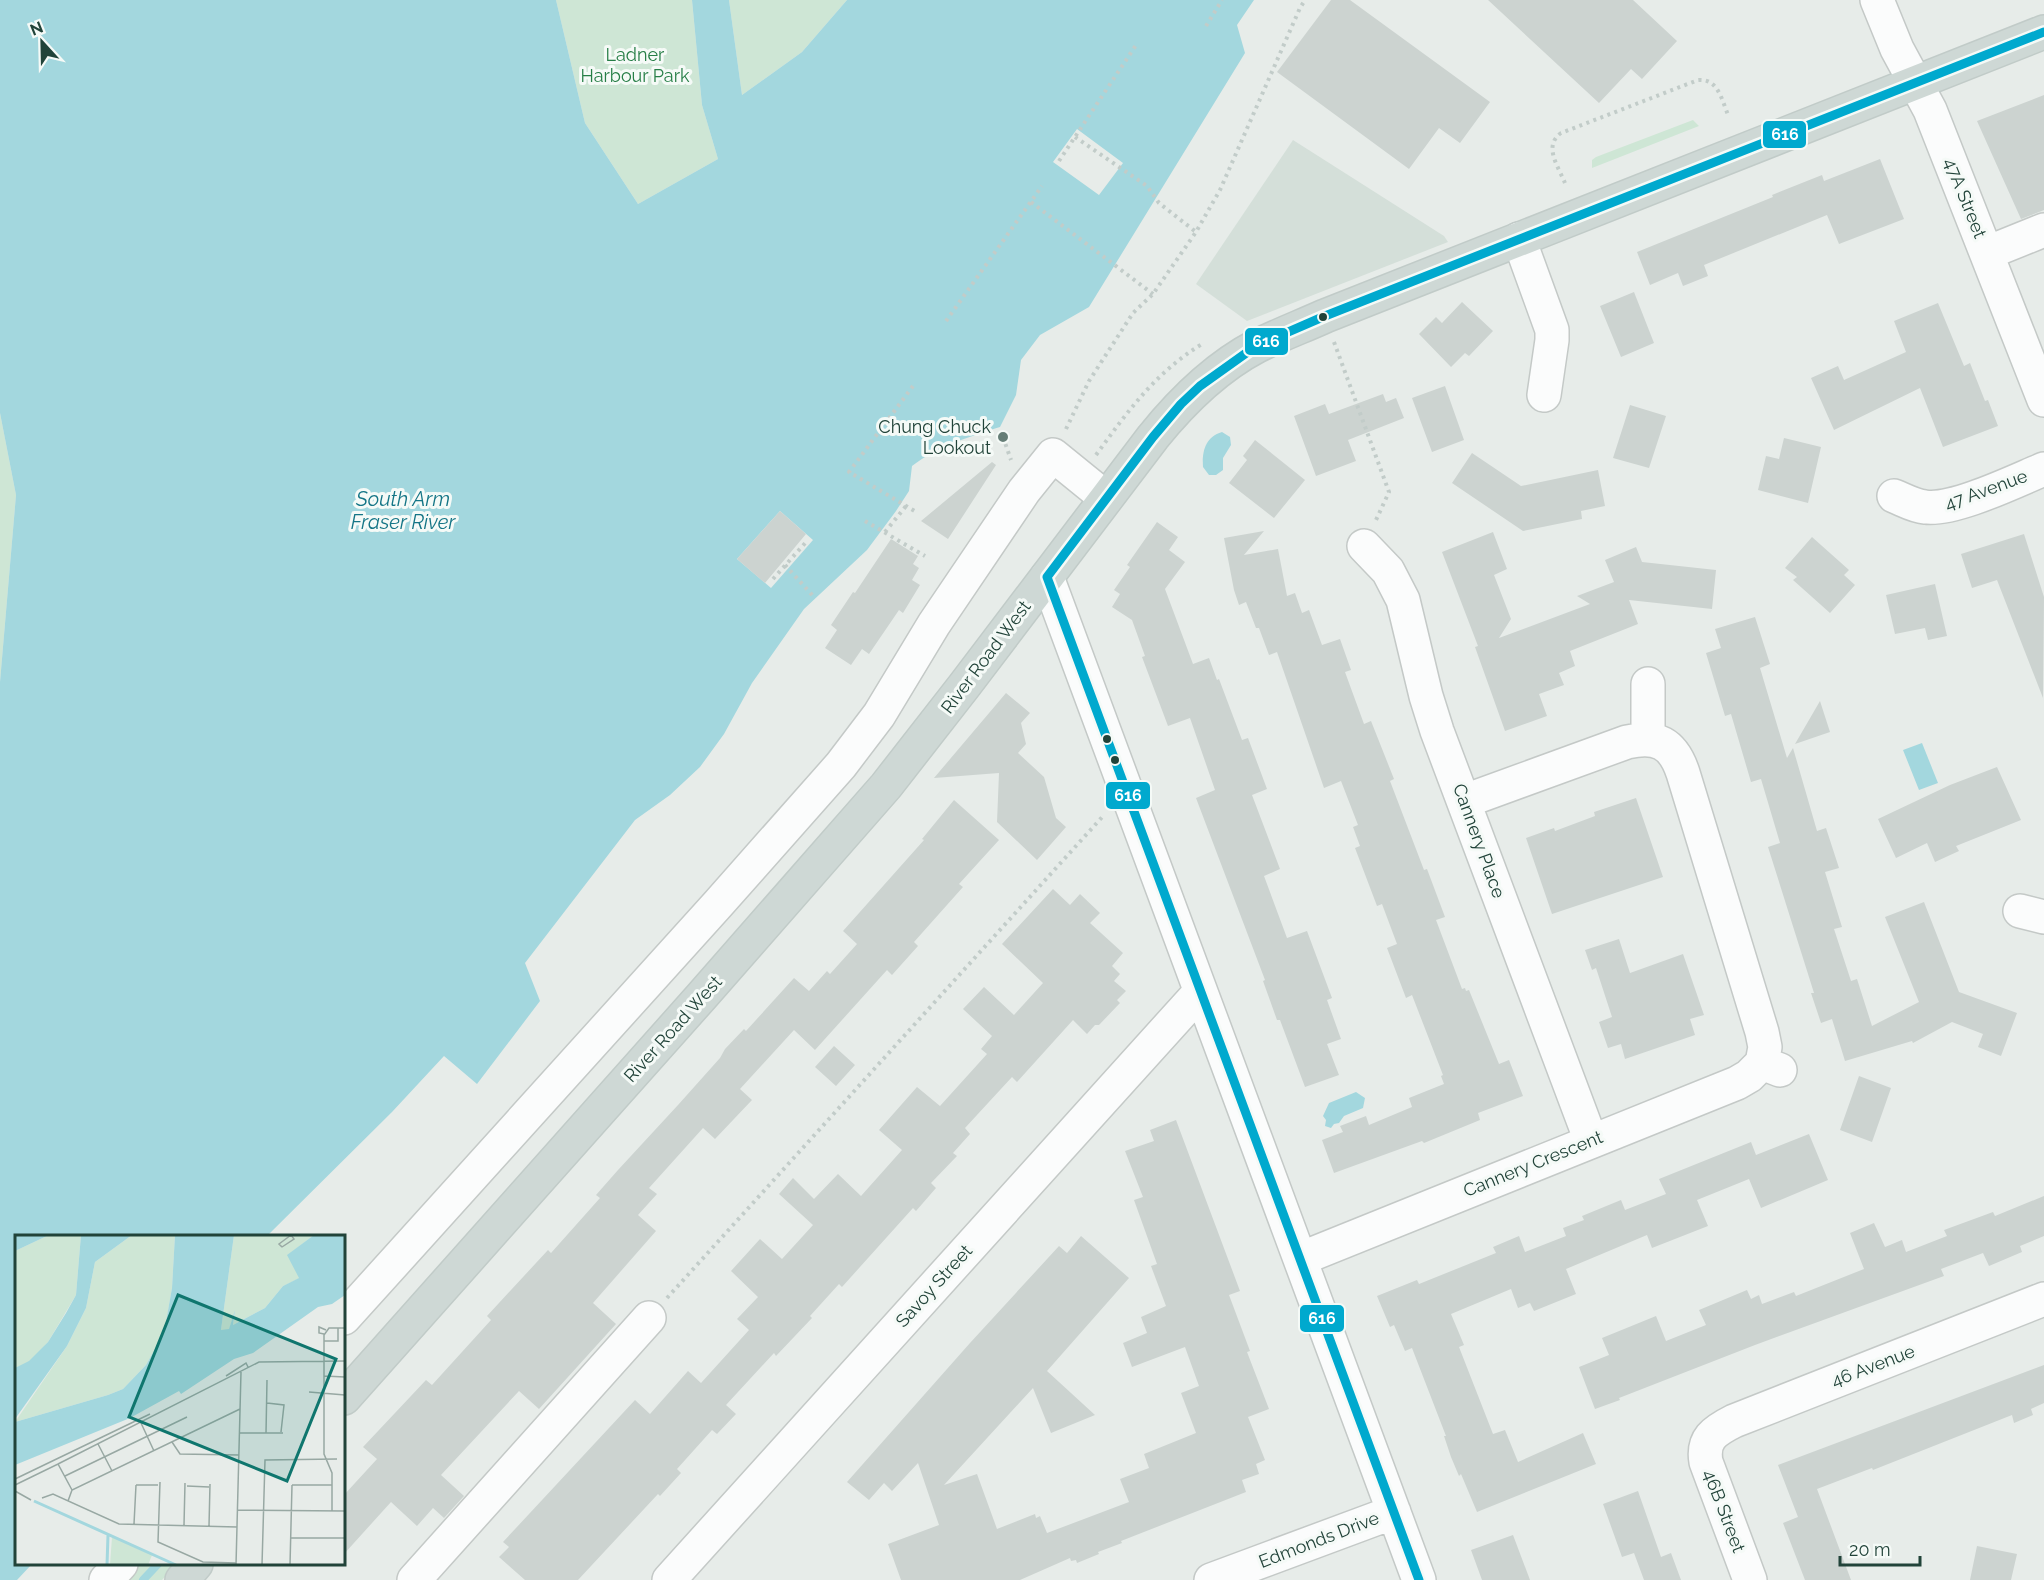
<svg xmlns="http://www.w3.org/2000/svg" width="2044" height="1580" font-family="Raleway,sans-serif">
<style>
.built{fill:#d4dfd9}
.green{fill:#cee6d5}
.water{fill:#a3d7de}
.pier{fill:#e7ece9}
.lines{fill:none;stroke-linecap:round;stroke-linejoin:round}
.stream{stroke:#a3d7de;stroke-width:8}
.building{fill:#ccd3d0}
.minor-casing{stroke:#c4c9c7;stroke-width:36}
.major-casing{stroke:#c1cbc8;stroke-width:36}
.path{stroke:#c2ccc9;stroke-width:4;stroke-dasharray:3 4.5;stroke-linecap:butt}
.minor{stroke:#fbfcfc;stroke-width:33}
.major{stroke:#ced8d5;stroke-width:33}
.bus-1-casing{stroke:#f5faf7;stroke-width:14}
.bus-1{stroke:#00a9ce;stroke-width:9}
.bus-dot{fill:#214339;stroke:#f5faf7;stroke-width:2}
.poi-dot{fill:#667e77;stroke:#f5faf7;stroke-width:2}
.labels{text-anchor:middle;stroke-width:6;stroke-linejoin:round;paint-order:stroke}
.park-label{font-size:18px;fill:#267e46;stroke:#f5faf7}
.street-label{font-size:18px;fill:#214339;stroke:#f5faf7}
.poi-label{font-size:18px;fill:#214339;stroke:#f5faf7;text-anchor:end}
.water-label{font-size:20px;font-style:italic;fill:#147586;stroke:#f5faf7}
.inset-river{fill:none;stroke:#a3d7de;stroke-width:3}
.inset-road{fill:none;stroke:#98a8a3;stroke-width:1.5}
.view{fill:#0f766e;fill-opacity:0.15;stroke:#0f766e;stroke-width:3}
.inset-edge{fill:none;stroke:#214339;stroke-width:3}
.line-badge{stroke:#f5faf7;stroke-width:2}
.badge-label{font-size:16px;text-anchor:middle;font-weight:bold;fill:#fff}
</style>
<rect width="100%" height="100%" fill="#e7ece9"/>
<!-- built -->
<path class="built" d="M1293,140L1444,236L1448,242L1247,321L1196,284Z"/>
<!-- green -->
<path class="green" d="M556,0H692L702,105L718,159L638,204L585,123Z
M729,0H847L802,52L742,95Z
M1693,120L1699,126L1592,168V160L1596,157Z
M0,413L16,495L0,682Z
M131,1564H177L162,1580H117Z"/>
<!-- water -->
<path class="water" d="M0,0H556L585,123L638,204L718,159L702,105L692,0H729L742,95L802,52L847,0H1254L1237,25L1245,53L1089,307L1040,335L1021,360L1016,395L1000,427C969,437 938,446 912,466L909,491L896,511L867,550L804,609L752,683L724,734L700,767L670,795L635,820L525,963L540,1001L477,1084L444,1056L392,1112L267,1236H16V1564H32L17,1580H0V682L16,495L0,413Z
M1222,432L1230,437L1231,445L1223,458V470L1216,475H1209L1203,467C1202,452 1205,437 1222,432Z
M1922,743L1938,783L1919,790L1903,750Z
M1356,1092L1365,1098L1363,1108L1344,1116L1339,1123L1334,1124L1331,1128L1325,1126L1326,1120L1323,1116L1329,1103Z"/>
<!-- pier -->
<path class="pier" d="M1077,129L1123,163L1099,195L1053,162Z
M780,511L813,540L771,588L737,559Z"/>
<g class="lines">
<!-- stream -->
<path class="stream" d="M143,1580L158,1564"/>
</g>
<!-- building -->
<path class="building" d="M1331,0H1350L1490,102L1460,143L1439,128L1409,169L1277,72Z
M1488,0H1633L1677,41L1642,79L1631,69L1599,103Z
M2044,95V210L2021,219L1977,121Z
M1880,159L1904,219L1839,244L1827,215L1704,265L1708,276L1683,286L1678,273L1650,285L1637,252L1773,197L1772,195L1822,175L1824,181Z
M1634,292L1654,343L1621,357L1600,306Z
M1462,302L1493,331L1469,356L1465,353L1451,367L1419,334L1436,317L1442,323Z
M1938,303L1964,366L1970,363L1985,401L1988,400L1998,426L1943,447L1920,388L1834,430L1811,378L1838,366L1844,380L1906,352L1894,321Z
M1445,386L1464,440L1432,452L1412,398Z
M1383,394L1386,402L1396,398L1404,418L1348,440L1356,461L1316,476L1294,416L1325,404L1329,414Z
M1630,405L1666,416L1649,468L1613,458Z
M1784,438L1821,447L1808,503L1758,490L1766,456L1779,459Z
M1255,440L1305,480L1274,518L1229,483L1247,460L1243,456Z
M1472,453L1521,486L1598,470L1605,506L1581,511L1582,519L1523,531L1452,483Z
M992,462L996,465L948,539L921,521Z
M780,511L806,534L765,583L737,559Z
M1157,522L1178,537L1169,550L1185,562L1165,589L1193,664L1209,658L1217,680L1219,679L1242,740L1248,738L1267,789L1252,795L1280,869L1264,876L1287,938L1307,931L1332,998L1327,1000L1341,1039L1327,1044L1339,1075L1305,1087L1280,1020H1277L1263,981L1265,980L1196,798L1215,790L1190,718L1168,726L1142,657L1145,656L1132,620L1112,607L1120,594L1114,590L1130,567L1127,565Z
M1264,531L1244,555L1278,549L1287,596L1295,593L1302,613L1309,610L1322,645L1340,639L1351,670L1345,672L1364,724L1371,721L1394,779L1390,781L1424,870L1427,869L1445,917L1436,920L1462,989L1465,988L1466,991L1469,990L1499,1064L1509,1060L1523,1096L1478,1113L1480,1120L1424,1143L1422,1141L1334,1173L1322,1140L1343,1132L1340,1126L1366,1116L1369,1125L1412,1107L1409,1098L1444,1084L1441,1076L1443,1075L1412,995L1406,998L1387,948L1397,944L1382,904L1377,906L1355,848L1360,846L1353,827L1358,825L1341,781L1324,788L1277,652L1269,655L1259,628H1256L1246,602L1239,605L1234,590L1224,538Z
M1493,532L1507,569L1494,575L1511,619L1499,638L1590,604L1577,596L1614,582L1605,560L1636,547L1642,562L1716,570L1712,609L1629,600L1638,624L1570,651L1575,666L1559,673L1564,685L1539,694L1547,716L1505,731L1475,647L1478,646L1442,552Z
M2024,534L2044,597L2043,698L1997,580L1972,588L1961,554Z
M1812,537L1849,570L1844,575L1855,585L1830,613L1793,580L1797,577L1785,568Z
M891,539L918,556L913,564L919,568L912,580L920,585L903,613L899,610L869,654L862,649L851,665L825,648L837,630L831,625L853,592L855,593Z
M1935,584L1947,636L1928,640L1925,628L1895,634L1886,595Z
M1755,617L1770,664L1760,668L1787,758L1793,748L1817,831L1826,828L1839,868L1825,872L1842,927L1834,929L1851,981L1857,979L1872,1026L1919,1002L1885,917L1924,902L1959,992L2017,1013L2001,1056L1978,1047L1983,1034L1952,1022L1913,1043L1912,1041L1845,1061L1832,1019L1821,1023L1811,993H1814L1768,847L1780,843L1761,779L1751,782L1731,714L1725,716L1706,653L1721,648L1715,629Z
M1006,693L1030,713L1021,723L1026,744L1018,753L1044,777L1056,818L1066,827L1037,860L997,822L999,773L934,778Z
M1820,701L1830,732L1795,744Z
M1997,767L2021,820L1956,846L1959,851L1935,862L1927,843L1896,858L1878,819L1950,785Z
M1636,798L1663,877L1552,914L1526,838L1554,828L1555,831L1595,816L1594,812Z
M954,800L999,840L959,884L963,887L914,942L918,946L892,975L887,970L815,1050L794,1030L740,1089L752,1100L715,1139L703,1128L649,1188L657,1194L638,1215L656,1231L593,1303L616,1324L539,1409L519,1391L441,1475L464,1496L444,1518L433,1508L417,1526L391,1502L344,1554V1495L377,1459L363,1447L426,1380L432,1385L491,1320L487,1316L548,1250L551,1253L600,1198L596,1195L618,1170L678,1105L720,1058L725,1049L744,1029L746,1031L794,978L809,991L827,971L830,974L857,944L843,931L924,840L922,839Z
M1053,889L1070,905L1080,894L1100,913L1090,923L1123,953L1112,966L1120,974L1114,981L1126,991L1117,1000L1120,1003L1099,1025H1095L1087,1034L1073,1020L1017,1082L1012,1077L965,1128L970,1134L953,1153L957,1156L931,1183L936,1188L916,1211L913,1208L842,1287L839,1284L810,1316L812,1318L776,1356L774,1353L726,1405L736,1414L717,1434L712,1430L677,1469L681,1473L660,1496L658,1494L578,1580H525L499,1557L509,1547L503,1542L635,1400L650,1414L688,1371L701,1383L749,1330L737,1319L758,1297L731,1271L760,1239L782,1259L813,1225L779,1194L793,1178L814,1199L838,1174L861,1196L902,1150L879,1130L917,1087L940,1106L987,1054L981,1049L992,1036L963,1009L984,987L1014,1015L1043,983L1002,944Z
M1619,939L1630,973L1683,954L1704,1015L1690,1019L1695,1035L1625,1059L1621,1044L1608,1048L1599,1022L1612,1017L1596,968L1592,970L1585,950Z
M834,1046L855,1065L836,1086L815,1067Z
M1859,1076L1891,1088L1872,1142L1840,1130Z
M1176,1120L1240,1291L1229,1295L1250,1351L1247,1352L1269,1409L1248,1417L1265,1460L1256,1464L1259,1474L1242,1480L1246,1492L1121,1541L1122,1543L1098,1552L1099,1554L1077,1563L1076,1560L1071,1561L1070,1558L1020,1580H901L888,1544L939,1525L918,1463L892,1491L884,1483L869,1500L847,1482L970,1343L1059,1246L1067,1253L1081,1236L1129,1278L1047,1371L1095,1415L1051,1433L1033,1388L944,1485L977,1474L997,1529L1035,1514L1036,1518L1040,1516L1047,1533L1129,1502L1120,1479L1149,1468L1144,1454L1196,1433L1181,1393L1199,1386L1185,1347L1132,1367L1123,1343L1147,1333L1141,1317L1166,1306L1151,1266L1157,1264L1134,1200L1143,1197L1125,1151L1154,1141L1150,1130Z
M1809,1134L1828,1180L1761,1208L1749,1179L1697,1200L1708,1226L1652,1248L1647,1235L1566,1269L1576,1294L1534,1311L1530,1303L1518,1308L1511,1289L1451,1314L1464,1345L1459,1347L1493,1434L1505,1430L1518,1462L1583,1433L1596,1464L1477,1512L1461,1474L1459,1476L1451,1457L1444,1436H1446L1412,1348L1405,1351L1394,1325L1390,1327L1377,1296L1417,1280L1419,1284L1496,1253L1493,1247L1519,1236L1525,1252L1566,1236L1563,1228L1584,1220L1582,1216L1621,1200L1625,1210L1666,1194L1659,1179L1751,1142L1756,1155Z
M2044,1196V1236L2020,1246L2022,1252L1989,1266L1983,1253L1941,1269L1944,1276L1755,1345L1619,1398L1620,1400L1595,1409L1579,1367L1609,1355L1602,1338L1656,1316L1666,1341L1706,1325L1699,1310L1747,1290L1751,1299L1759,1295L1762,1304L1794,1292L1796,1296L1864,1269L1850,1233L1874,1223L1885,1247L1902,1240L1906,1252L1947,1236L1944,1230L1993,1212L1995,1216Z
M2044,1365V1403L2031,1409L2033,1415L2014,1423L2012,1415L1873,1470L1872,1468L1817,1489L1851,1580H1805L1783,1523L1798,1517L1778,1465Z
M1638,1491L1661,1557L1671,1553L1681,1580H1644L1634,1553L1622,1557L1603,1504Z
M1513,1535L1530,1580H1482L1471,1550Z
M1977,1546L2017,1554L2011,1580H1970Z"/>
<g class="lines">
<!-- minor casing -->
<g class="minor-casing">
<path id="minor" d="M1877,0L1897,49L1930,110L2044,400
M1519,239L1552,330V340L1544,395
M1987,253L2044,230
M1894,496C1904,500 1914,506 1925,507C1954,511 2015,481 2044,469
M1364,546L1388,571L1403,600L1426,696L1437,731L1591,1141
M1047,577L1419,1580
M1648,684V739
M1465,801L1627,742C1657,735 1673,743 1683,773L1762,1032L1765,1047L1762,1063
M2020,911L2044,917
M1300,1259L1737,1083L1749,1076L1762,1063L1780,1070
M344,1318L718,904L841,765L879,715L934,624L1024,491L1053,455L1106,498
M106,1580L121,1564
M414,1580L649,1318
M669,1580L1200,992
M1211,1580L1394,1512
M1750,1580L1706,1462C1702,1439 1714,1431 1734,1421L2044,1299"/>
</g>
<!-- major casing -->
<g class="major-casing">
<path id="major" d="M344,1398L701,997L886,786L964,686L1153,437C1182,401 1215,368 1257,346C1279,335 1303,326 1325,316L2044,32
M182,1580L196,1564"/>
</g>
<!-- path -->
<path class="path" d="M1206,26L1222,0
M1075,137L1147,186L1159,203L1196,232
M1059,161L1136,45
M1565,183C1558,166 1543,146 1561,133L1698,80C1719,78 1722,102 1729,117
M1031,202L1153,294
M946,321L1042,186
M1334,342L1389,492L1376,520
M913,386L849,472L918,513
M1066,429L1089,381L1133,313L1153,294L1196,232L1220,190L1300,8L1305,0
M1003,437L1011,460
M1096,455C1128,411 1155,373 1202,344
M865,521L925,556
M885,532L906,506
M785,565L814,597
M773,579L807,541
M667,1298L1104,815"/>
<!-- minor -->
<use href="#minor" class="minor"/>
<!-- major -->
<use href="#major" class="major"/>
<!-- bus-1 casing -->
<g class="bus-1-casing">
<path id="bus-1" d="M1419,1580L1047,577L1153,437L1181,404L1200,386L1256,346L1325,316L2044,32"/>
</g>
<!-- bus-1 -->
<use href="#bus-1" class="bus-1"/>
</g>
<!-- markers -->
<g class="bus-dot">
<circle cx="1323" cy="317" r="5"/>
<circle cx="1107" cy="739" r="5"/>
<circle cx="1115" cy="760" r="5"/>
</g>
<circle class="poi-dot" cx="1003" cy="437" r="6"/>
<g class="labels">
<!-- park labels -->
<g class="park-label">
<text x="635" y="61">Ladner<tspan x="635" dy="21">Harbour Park</tspan></text>
</g>
<!-- street labels -->
<g class="street-label">
<text transform="translate(1965 198) rotate(68)" y="6">47A Street</text>
<text transform="translate(1986 490) rotate(-20)" y="6">47 Avenue</text>
<text transform="translate(986 657) rotate(-53)" y="6">River Road West</text>
<text transform="translate(1479 841) rotate(70)" y="6">Cannery Place</text>
<text transform="translate(673 1029) rotate(-48)" y="6">River Road West</text>
<text transform="translate(1533 1164) rotate(-22)" y="6">Cannery Crescent</text>
<text transform="translate(934 1286) rotate(-48)" y="6">Savoy Street</text>
<text transform="translate(1873 1366) rotate(-21)" y="6">46 Avenue</text>
<text transform="translate(1724 1511) rotate(69)" y="6">46B Street</text>
<text transform="translate(1319 1540) rotate(-21)" y="6">Edmonds Drive</text>
</g>
<!-- poi labels -->
<g class="poi-label">
<text x="991" y="433">Chung Chuck<tspan x="991" dy="21">Lookout</tspan></text>
</g>
<!-- water labels -->
<g class="water-label">
<text x="403" y="506">South Arm<tspan x="403" dy="23">Fraser River</tspan></text>
</g>
</g>
<!-- overview -->
<g transform="translate(15 1235)">
<rect width="330" height="330" fill="#e7ece9"/>
<path d="M34,0H66L61,60L33,107L0,144V16ZM117,0H160L157,53L149,99L131,130L108,154L93,160L0,187L52,111L71,73L80,27ZM219,0H299L273,20L285,43L268,51L250,73L218,90L220,75L214,95H206ZM97,302L137,320L133,330H95Z" fill="#cee6d5"/>
<path d="M0,0H34L0,16ZM66,0H117L80,27L71,73L52,111L0,184V133L14,126L33,107L51,78L61,60ZM160,0H219L206,95L214,94L220,75L218,90L250,73L268,51L284,43L272,20L299,0H330V60L317,69L303,72L238,118L219,124L166,159L164,156L115,183L0,230V187L93,160L108,154L131,130L149,98L157,53Z" fill="#a3d7de"/>
<path class="inset-river" d="M19,266L161,330M92,330L93,300"/>
<path class="inset-road" d="M267,12L264,9L276,0M267,12L279,4L276,0M309,99L304,98V92L311,95M309,106H323V93M211,141L231,128L233,132M309,141L330,142M294,157L330,160M252,168L269,170L266,197M126,188L139,216M224,198H268M251,198L252,145M157,207L165,219L224,220M83,209L97,236M43,229L244,127L330,126M50,241L172,182M0,244L135,179M145,247L143,307L188,327L221,328M0,250L43,229L57,255M121,250H143M277,250H317M172,251L194,252M0,256L16,265M27,263L38,259L104,289L222,292M53,266L57,255L225,174M222,275L330,276M317,276V238L309,219V100L314,93H330M119,289L121,250M169,290L170,248M194,291L195,249M276,303H330M221,330L226,137M247,330L250,225L322,224M275,330L277,250"/>
<path class="view" d="M163,60L321,124L272,246L114,182Z"/>
<rect width="330" height="330" class="inset-edge"/>
</g>
<g class="line-badge">
<rect x="1762" y="120" width="45" height="29" rx="6" fill="#00a9ce"/>
<rect x="1244" y="327" width="45" height="29" rx="6" fill="#00a9ce"/>
<rect x="1105" y="781" width="46" height="29" rx="6" fill="#00a9ce"/>
<rect x="1299" y="1304" width="46" height="29" rx="6" fill="#00a9ce"/>
</g>
<g class="badge-label">
<text x="1785" y="140">616</text>
<text x="1266" y="347">616</text>
<text x="1128" y="801">616</text>
<text x="1322" y="1324">616</text>
</g>
<!-- north arrow -->
<g transform="translate(42 42) rotate(338)" stroke="#f5faf7" stroke-width="4.5" paint-order="stroke">
<path d="M0-4.5L10 22L0 15L-10 22Z" fill="#214339"/>
<text y="-9" font-size="16" font-weight="bold" text-anchor="middle" fill="#214339">N</text>
</g>
<!-- scale -->
<path d="M1840 1556v9h80v-9" fill="none" stroke="#214339" stroke-width="3"/>
<text x="1849" y="1556" font-size="18" fill="#214339" stroke="#f5faf7" stroke-width="4.5" paint-order="stroke">20 m</text>
</svg>
